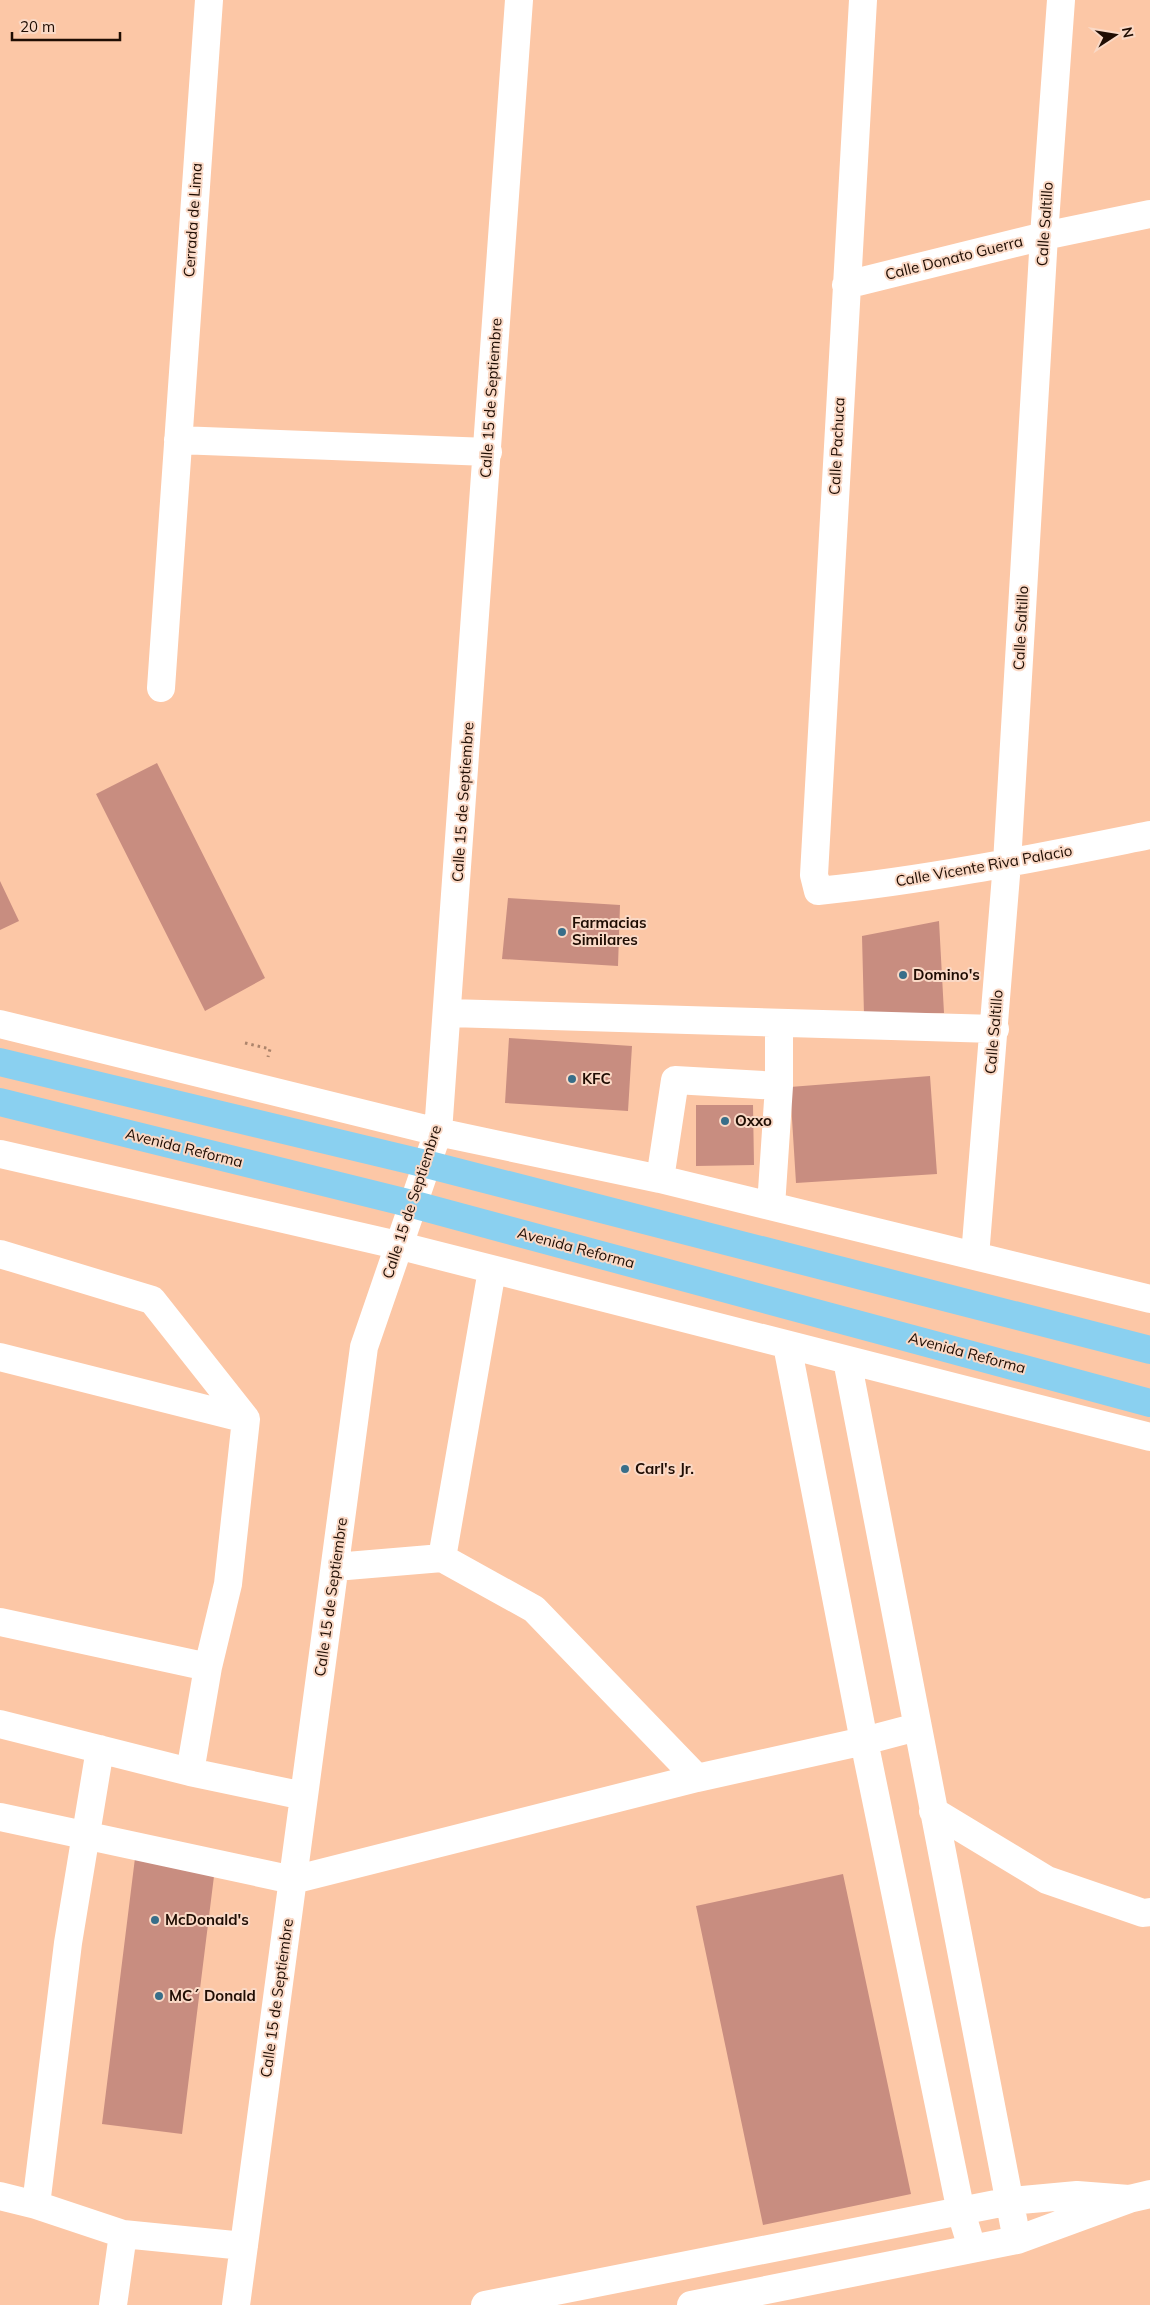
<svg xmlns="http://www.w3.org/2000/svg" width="1150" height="2305" font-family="Mulish,sans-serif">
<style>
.building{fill:#c88d80}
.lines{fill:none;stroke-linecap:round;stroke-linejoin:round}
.path{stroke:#ac846b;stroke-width:3;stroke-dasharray:2.5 4;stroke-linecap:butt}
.minor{stroke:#fff;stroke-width:28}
.major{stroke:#8ad0f0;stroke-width:28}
.poi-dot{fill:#386e89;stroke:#fad9c6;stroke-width:2}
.labels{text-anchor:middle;stroke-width:4;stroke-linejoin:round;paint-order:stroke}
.street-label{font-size:15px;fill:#1f0d03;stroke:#fad9c6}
.poi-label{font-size:15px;font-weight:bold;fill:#1f0d03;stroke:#fad9c6;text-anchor:start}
</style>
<rect width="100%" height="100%" fill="#fcc7a6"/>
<!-- building -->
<path class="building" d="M157,763L265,978L205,1011L96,794Z
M0,881L19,921L0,930Z
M508,898L620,905L618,966L502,959Z
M939,921L944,1013L864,1015L862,936Z
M509,1038L632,1046L628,1111L505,1103Z
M930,1076L937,1174L796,1183L790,1087Z
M696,1105H753L754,1165L696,1166Z
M135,1858L215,1868L182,2134L102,2124Z
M843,1874L911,2194L763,2225L696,1906Z"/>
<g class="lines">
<!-- path -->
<path class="path" d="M245,1043L270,1049L268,1057"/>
<!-- minor -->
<path class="minor" d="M863,0L814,875L818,891C930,880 1040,857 1150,835
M846,285L1044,236L1150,214
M178,440L488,452
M161,688L209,0
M448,1013L995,1029
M0,1024L438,1132L660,1179L1150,1299
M0,1154L397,1245L1150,1437
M660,1179L675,1080L779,1086
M771,1206L779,1086V1023
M0,1254L152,1300L246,1419L0,1357
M975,1256L1007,863L1044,236L1061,0
M492,1270L442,1558L534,1609L697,1778L864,1741L917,1727
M787,1345L864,1741L961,2212L972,2248
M847,1360L1017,2240
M335,1567L442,1558
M0,1622L208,1667L190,1772L304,1796
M208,1667L228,1584L246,1419
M0,1724L190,1772
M100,1749L68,1943L36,2205L123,2234L244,2246
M933,1811L1047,1880L1143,1913L1150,1912
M0,1817L293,1880L697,1778
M0,2196L36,2205
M113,2305L123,2234
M236,2305L364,1347L438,1132L519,0
M485,2305L1011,2201L1077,2195L1129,2199
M691,2305L1017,2240L1129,2199L1150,2194"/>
<!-- major -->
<path class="major" d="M0,1062L426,1164L1150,1350
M0,1102L412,1204L1150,1403"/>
</g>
<!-- markers -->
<g class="poi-dot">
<circle cx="562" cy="932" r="5"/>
<circle cx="903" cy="975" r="5"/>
<circle cx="572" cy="1079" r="5"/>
<circle cx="725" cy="1121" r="5"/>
<circle cx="625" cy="1469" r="5"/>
<circle cx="155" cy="1920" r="5"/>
<circle cx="159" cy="1996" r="5"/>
</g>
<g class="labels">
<!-- street labels -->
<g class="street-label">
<text transform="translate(193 220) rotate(-86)" y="5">Cerrada de Lima</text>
<text transform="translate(1045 224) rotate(-86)" y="5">Calle Saltillo</text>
<text transform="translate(954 258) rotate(-14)" y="5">Calle Donato Guerra</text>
<text transform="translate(491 398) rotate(-86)" y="5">Calle 15 de Septiembre</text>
<text transform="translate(837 446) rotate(-87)" y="5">Calle Pachuca</text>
<text transform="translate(1021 628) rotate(-87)" y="5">Calle Saltillo</text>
<text transform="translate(463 802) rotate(-86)" y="5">Calle 15 de Septiembre</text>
<text transform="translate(984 866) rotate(-10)" y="5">Calle Vicente Riva Palacio</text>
<text transform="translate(994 1032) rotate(-85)" y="5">Calle Saltillo</text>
<text transform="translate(184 1148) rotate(14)" y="5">Avenida Reforma</text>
<text transform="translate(412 1202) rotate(-72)" y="5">Calle 15 de Septiembre</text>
<text transform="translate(576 1248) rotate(15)" y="5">Avenida Reforma</text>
<text transform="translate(967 1353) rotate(15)" y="5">Avenida Reforma</text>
<text transform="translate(331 1597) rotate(-82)" y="5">Calle 15 de Septiembre</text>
<text transform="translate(277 1998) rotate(-82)" y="5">Calle 15 de Septiembre</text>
</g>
<!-- poi labels -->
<g class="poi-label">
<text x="572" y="928">Farmacias<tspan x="572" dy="17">Similares</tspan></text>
<text x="913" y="980">Domino's</text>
<text x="582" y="1084">KFC</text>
<text x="735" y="1126">Oxxo</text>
<text x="635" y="1474">Carl's Jr.</text>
<text x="165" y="1925">McDonald's</text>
<text x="169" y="2001">MC´ Donald</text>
</g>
</g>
<!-- north arrow -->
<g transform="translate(1115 35) rotate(78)" stroke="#fad9c6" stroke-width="4" paint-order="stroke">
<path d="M0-4L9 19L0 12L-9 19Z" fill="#1f0d03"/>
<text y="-8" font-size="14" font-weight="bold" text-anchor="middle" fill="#1f0d03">N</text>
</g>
<!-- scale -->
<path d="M12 32v8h108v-8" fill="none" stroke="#1f0d03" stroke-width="2.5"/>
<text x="20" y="32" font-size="15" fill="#1f0d03" stroke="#fad9c6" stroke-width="4" paint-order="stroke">20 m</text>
</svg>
